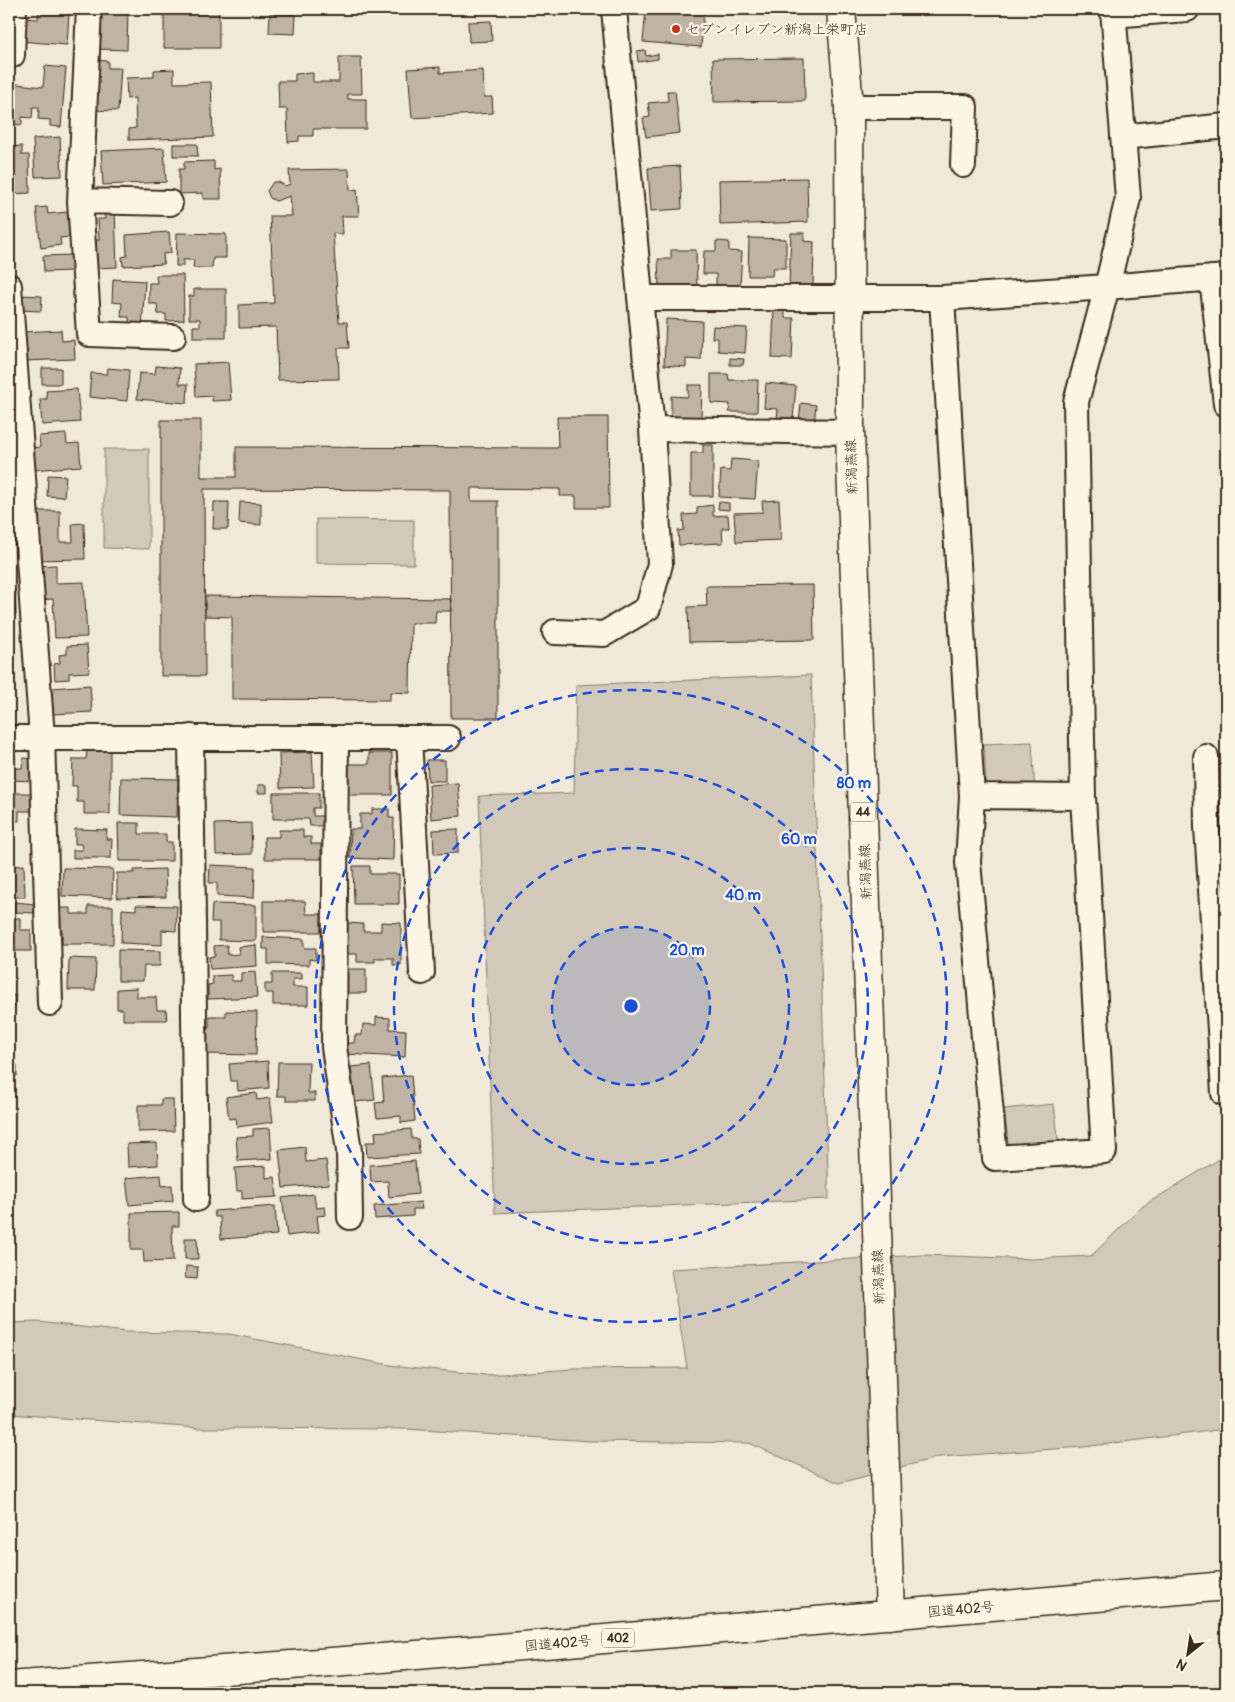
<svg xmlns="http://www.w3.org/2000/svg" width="1235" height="1702" font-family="Pangolin,'Klee One',sans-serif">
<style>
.green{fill:#d2c9ba;stroke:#867a6c}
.building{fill:#beb3a4;stroke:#3b2a1e}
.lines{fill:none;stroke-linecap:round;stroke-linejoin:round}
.street-casing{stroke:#3b2a1e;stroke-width:28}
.primary-casing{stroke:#3b2a1e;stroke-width:31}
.highway-casing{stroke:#3b2a1e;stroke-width:31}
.street{stroke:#fcf5e5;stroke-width:24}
.primary{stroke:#fcf5e5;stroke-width:28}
.highway{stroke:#fcf5e5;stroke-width:28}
.ring{fill:none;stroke:#1d4ed8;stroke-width:2.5;stroke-dasharray:9 6}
.poi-dot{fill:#c8321e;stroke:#fcf5e5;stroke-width:2}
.labels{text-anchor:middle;stroke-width:4.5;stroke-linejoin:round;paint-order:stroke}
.shield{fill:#fcf5e5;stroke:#75675a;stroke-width:1}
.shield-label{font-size:12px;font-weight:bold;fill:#3b2a1e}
.poi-label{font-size:14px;fill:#3b2a1e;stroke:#fcf5e5;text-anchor:start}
.street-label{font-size:14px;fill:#3b2a1e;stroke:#fcf5e5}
.centre{fill:#1d4ed8;stroke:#fcf5e5;stroke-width:2.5}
.ring-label{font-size:15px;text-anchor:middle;font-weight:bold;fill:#1d4ed8;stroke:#fcf5e5;stroke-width:4.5;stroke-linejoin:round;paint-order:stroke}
</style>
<rect width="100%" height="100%" fill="#f0e9d9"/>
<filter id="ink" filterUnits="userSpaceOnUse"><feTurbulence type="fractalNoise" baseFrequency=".02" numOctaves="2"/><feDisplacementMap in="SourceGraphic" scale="10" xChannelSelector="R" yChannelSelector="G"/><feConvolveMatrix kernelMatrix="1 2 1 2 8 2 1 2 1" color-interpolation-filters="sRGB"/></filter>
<g filter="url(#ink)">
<!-- green -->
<path class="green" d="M104,449H149V549L104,548Z
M316,519L414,520V564L316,563Z
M811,675L829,1199L495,1213L479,796L574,793L576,685Z
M1032,742L1035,791L986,787L984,744Z
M1054,1104L1059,1145L1018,1150L1008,1142L1004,1109Z
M1226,1155V1429L1083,1447L940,1457L839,1483L749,1443L590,1441L406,1429L198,1428L9,1414V1323L38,1322L126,1332L229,1334L390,1365L486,1375L574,1369L687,1368L671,1269L924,1255L1032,1259L1091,1256L1143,1206Z"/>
<!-- building -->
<path class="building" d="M39,9H59V12L69,13L67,45L20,41L21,18L38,19Z
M100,9H128L127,50L99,49Z
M164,9H219V48H164Z
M291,9H333V14Z
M646,9H704L701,47L643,42Z
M270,13L296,15L295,34L269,33Z
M491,21L492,41L469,42L468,22Z
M645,50L646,56L658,54V59L638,62L637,51Z
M339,57H361L362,94H348V99H366V129H313V136H299V141L288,142L287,109H279L278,81H295V74L313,73V82H339Z
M804,58L805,101L714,102L713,59Z
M94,60L108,61V68H121L118,111L92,110Z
M45,66L66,68L61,127L50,126V120L38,119L39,107H33L32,118L22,117V125L9,124V83L43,87Z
M440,67V73L483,70L484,97H492L493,113L412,118L408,69Z
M174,69V83L211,82L213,137L129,140V129L136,128L135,98L127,99L126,78L154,77V70Z
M667,91H675L680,133L646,137L643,118L650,117L648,103L668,101Z
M60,137L62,176L35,177L33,139Z
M173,144H197L198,156H173Z
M22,146V155H29L30,193L9,194V147Z
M164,148L166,182L103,185L101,151Z
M214,161V170L220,169L221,199H203V193L179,194V169H184V162Z
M680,166L682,209L651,211L648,168Z
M349,169L350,190L357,189L359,216H342L343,234L333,233L339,322H347L349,348H338L339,379L278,380L276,327L239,328V305L274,303L270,216H292L290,196L276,201L270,198L267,191L273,182H279L285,186L290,184L289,170Z
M807,178L808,222L720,225L719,180Z
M47,207L48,214L67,212L70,237L60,238L61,245L41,248L36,208Z
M104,210H115L117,267L97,268L96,240H99L98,219H105Z
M169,232L171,253L163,254L164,264L123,266L122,257L127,256L126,235Z
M177,233L226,234V258H213L212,268H193L194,260H183V266H176Z
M791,233H804V241L814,242L813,288L789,287Z
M749,238L786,239V268H773L772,276H748Z
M716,241L729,242V251L742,252L740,288L716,287V274H703L704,251H716Z
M671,250H696L697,286H659L658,259H671Z
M72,255V271L44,272L43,256Z
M156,275H183L184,320L166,321V314H158L157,304H149V283H157Z
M113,279L145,281L142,328L129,326V317H121L122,303L112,302Z
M194,289H226V338H193V326H200V319H189V296H194Z
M19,295L42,296L41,311L18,310Z
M774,307H785V318H794L792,359L772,358Z
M666,319L702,321L701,360L686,359V367L664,365Z
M713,326L747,328L745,353L718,351V338H712Z
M61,330L62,341L74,340L75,359L24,361L23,332Z
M730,358L744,359L743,365H730Z
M228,362L231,400L212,401V396L196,397L194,364Z
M156,366L180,368L179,384H188L187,403L137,399L139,373L155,374Z
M42,368H61V384H42Z
M108,368L129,370L127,401L89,397L91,373L107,374Z
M711,374H728L729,380H758L757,412H729L730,404L711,403Z
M766,383L796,386L793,420L777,418L778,409L764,408Z
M688,385H702L701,419L671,418V396L688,397Z
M77,389L80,422L42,425L40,399H47L46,391Z
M801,403L816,405L814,424L799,422Z
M557,417H608L609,508H576V496H560V489L471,488V501H498V718H451L450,490L204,489L205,676H161V420H201V477H236V447L558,448Z
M66,434L67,444L79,443L81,466L32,470L30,448L40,447L39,436Z
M703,445H713V496H691V453H703Z
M731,459L758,461L755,499L719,497L721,470L730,471Z
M48,475L66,476L64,497L47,496Z
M779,500L781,540L736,542L734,513L763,512L762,501Z
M214,502H229L228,529H213Z
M240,502L261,503V525L239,523Z
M719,502L729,503V510L718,509Z
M713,505V516L728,515L729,528H722L723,543L679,545L678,531L684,530L683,515L697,514V507Z
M34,511H60V542H73L72,524L84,523L85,559L35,560Z
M56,565V583L84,582L87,637L55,638L53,599L39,600L37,566Z
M813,585L814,640L689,642L688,607L707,606L706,586Z
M15,591L16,615H9V592Z
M205,596L451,599V611H436L435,623H411L410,693L390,692V700L232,699V617L205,616Z
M87,645L89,672L69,673V679L55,680L54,664L60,663L59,655L67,654V646Z
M90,685L92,712L53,714L52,688Z
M87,750L110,751V814H84V802H77V786H72L73,759H86Z
M312,752L314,787L280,788L279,753Z
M369,753H392V795H345V764H369Z
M9,755H15V768H22L23,758L34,759L33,781L9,780Z
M427,760H445V781H428Z
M121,778L178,779L177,817L120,815Z
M458,783L461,816L431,819L429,785Z
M258,785H267V793H258Z
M9,793H32L31,811H19V821H9Z
M273,793H319V808H313V816H323V826H310L309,819H273Z
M372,809H389V818H394L393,860L350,858L351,829H360V814H372Z
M118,823H139V834H166V842H172V861H119Z
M251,823L252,854L216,855L215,824Z
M75,829L107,830L106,839H112L111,858H73V850H82L81,844H75Z
M458,829V853L434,854L433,830Z
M279,830H303V837H311V844H321V859H265L264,837H279Z
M24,865L25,897H9V872H13V866Z
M210,865L255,867L254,898L217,896V883H209Z
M353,866H370V874H399V904H354Z
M63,868L113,869L112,898L62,896Z
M165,869L166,897L117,898V873H134V870Z
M263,901H305L306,914H321V932H263Z
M15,902L35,904L34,913L14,912Z
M212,904L256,905V941L219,940V922H211Z
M136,905L177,906L176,931L162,930V945L121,943L122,909L136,910Z
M88,906H113V944H62V930H55V908H71V914H88Z
M9,918H20V930H31V951H9Z
M381,922L401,923V965H393V958H375V962H357V954H340V942H347V923L363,924V931H381Z
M263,937L304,939V948H316V960L309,959V965L268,964V949H263Z
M227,945L228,955L239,954L238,947L256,945L257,966L210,969L209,957L215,956L214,946Z
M118,950L160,951V966H144L143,981H118Z
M69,958L96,959L95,990H68Z
M341,969H366V993H341Z
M255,972L257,997L208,999V985L213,984L212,976L231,975L232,981H241V973Z
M272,973H302V979H293V987H308V1005H273V993H265V984H272Z
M137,988V997H156L157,1010H166L167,1020H123V1009H117V989Z
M9,995H15V1006H9Z
M226,1011L257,1012L256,1055L200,1054V1027H209V1016H226Z
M376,1017L390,1018V1029L406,1030L405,1057L344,1054L345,1043H354L355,1035H362L363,1024L376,1025Z
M268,1061L269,1088L238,1091L237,1081H231L229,1064Z
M278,1062H309L308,1093H315V1101H286V1096H277Z
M9,1065H17V1076H9Z
M371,1065L375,1100L355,1102L351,1067Z
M411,1075L415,1121L401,1123V1116L377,1118L375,1103L384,1102L382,1078Z
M256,1093L257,1100L270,1098L273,1122L237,1127L236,1118L229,1119L226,1097Z
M161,1099H173L174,1131L138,1132V1105H161Z
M270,1128L272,1159L238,1161L236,1137L253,1136V1129Z
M411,1129L412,1139H418L419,1154L367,1157L366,1142H376L375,1132Z
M157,1143L158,1165L128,1167L127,1144Z
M305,1147L306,1162L326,1160L329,1184L283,1188L279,1150Z
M415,1161L418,1194L389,1197L388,1181L371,1182L370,1165Z
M266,1166V1178L275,1177L277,1197L242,1199V1191H237L235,1168Z
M161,1175L162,1186L172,1185L173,1201L129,1205L126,1178Z
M314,1194L316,1208L325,1207L326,1215L317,1216L319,1232L287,1236L282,1198Z
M421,1202L422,1209H413V1216L375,1219L374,1206Z
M275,1206L277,1235L221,1239L220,1217H215L214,1211Z
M179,1212V1226H172L173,1261L144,1262L143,1250H131V1213Z
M185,1238H197L198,1259H185Z
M186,1266L198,1267L197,1279L185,1278Z"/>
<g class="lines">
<!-- street casing -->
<g class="street-casing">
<path id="street" d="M89,9L80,201L89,334L173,337
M1113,15L1187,9
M9,55H12L14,9
M849,107H965L963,165
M1123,137L1226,126
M80,201L170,203
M1212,278L1226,404
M9,286L42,737L50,1003
M640,298H942L1107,287L1226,277
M942,298L972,796
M652,429L850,432
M555,632L604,634L648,608L660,564L652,429L614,9
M191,737L196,1199
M9,738H448
M336,738L334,1047L349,1151L350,1217
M409,738L422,972
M1206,757L1207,827L1224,1093
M1083,797L972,796L968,862L995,1158L1104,1151L1083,797L1076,402L1107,287L1128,198L1113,9"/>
</g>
<!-- primary casing -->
<g class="primary-casing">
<path id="primary" d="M841,9L849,107L850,432L890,1615"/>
</g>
<!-- highway casing -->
<g class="highway-casing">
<path id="highway" d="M9,1686L358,1660L1226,1586"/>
</g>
<!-- street -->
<use href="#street" class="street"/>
<!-- primary -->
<use href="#primary" class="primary"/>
<!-- highway -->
<use href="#highway" class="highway"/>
</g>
</g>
<!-- distance rings -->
<circle cx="631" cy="1006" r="79" fill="#1d4ed8" fill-opacity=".12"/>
<g class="ring">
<circle cx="631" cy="1006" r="79"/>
<circle cx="631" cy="1006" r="158"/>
<circle cx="631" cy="1006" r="237"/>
<circle cx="631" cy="1006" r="316"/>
</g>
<!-- markers -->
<circle class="poi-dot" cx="676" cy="29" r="5"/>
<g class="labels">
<!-- shield labels -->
<g class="shield">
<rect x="850.5" y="802.5" width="25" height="19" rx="4"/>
<rect x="602" y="1628.5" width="32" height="19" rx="4"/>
</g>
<g class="shield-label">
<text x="863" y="816">44</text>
<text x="618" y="1642">402</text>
</g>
<!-- poi labels -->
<g class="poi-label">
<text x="686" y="34">セブンイレブン新潟上栄町店</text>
</g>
<!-- street labels -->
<g class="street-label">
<text transform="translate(851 467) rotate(-92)" y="5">新潟燕線</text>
<text transform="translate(865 872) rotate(-92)" y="5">新潟燕線</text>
<text transform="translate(878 1277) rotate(-92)" y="5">新潟燕線</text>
<text transform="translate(961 1609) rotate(-5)" y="5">国道402号</text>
<text transform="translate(558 1643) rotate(-5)" y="5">国道402号</text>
</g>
</g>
<circle cx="631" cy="1006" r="8" class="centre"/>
<g class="ring-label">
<text x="854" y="788">80 m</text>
<text x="799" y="844">60 m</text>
<text x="743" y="900">40 m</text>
<text x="687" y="955">20 m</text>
</g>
<!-- margin -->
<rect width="1235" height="1702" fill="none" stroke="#fcf5e5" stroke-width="30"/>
<rect x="15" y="15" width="1205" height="1672" fill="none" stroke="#3b2a1e" stroke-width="2" filter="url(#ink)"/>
<!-- north arrow -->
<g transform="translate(1188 1654) rotate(210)" stroke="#fcf5e5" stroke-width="4" paint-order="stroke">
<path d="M0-4L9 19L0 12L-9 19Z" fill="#3b2a1e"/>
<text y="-8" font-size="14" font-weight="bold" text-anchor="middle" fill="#3b2a1e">N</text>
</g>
</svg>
